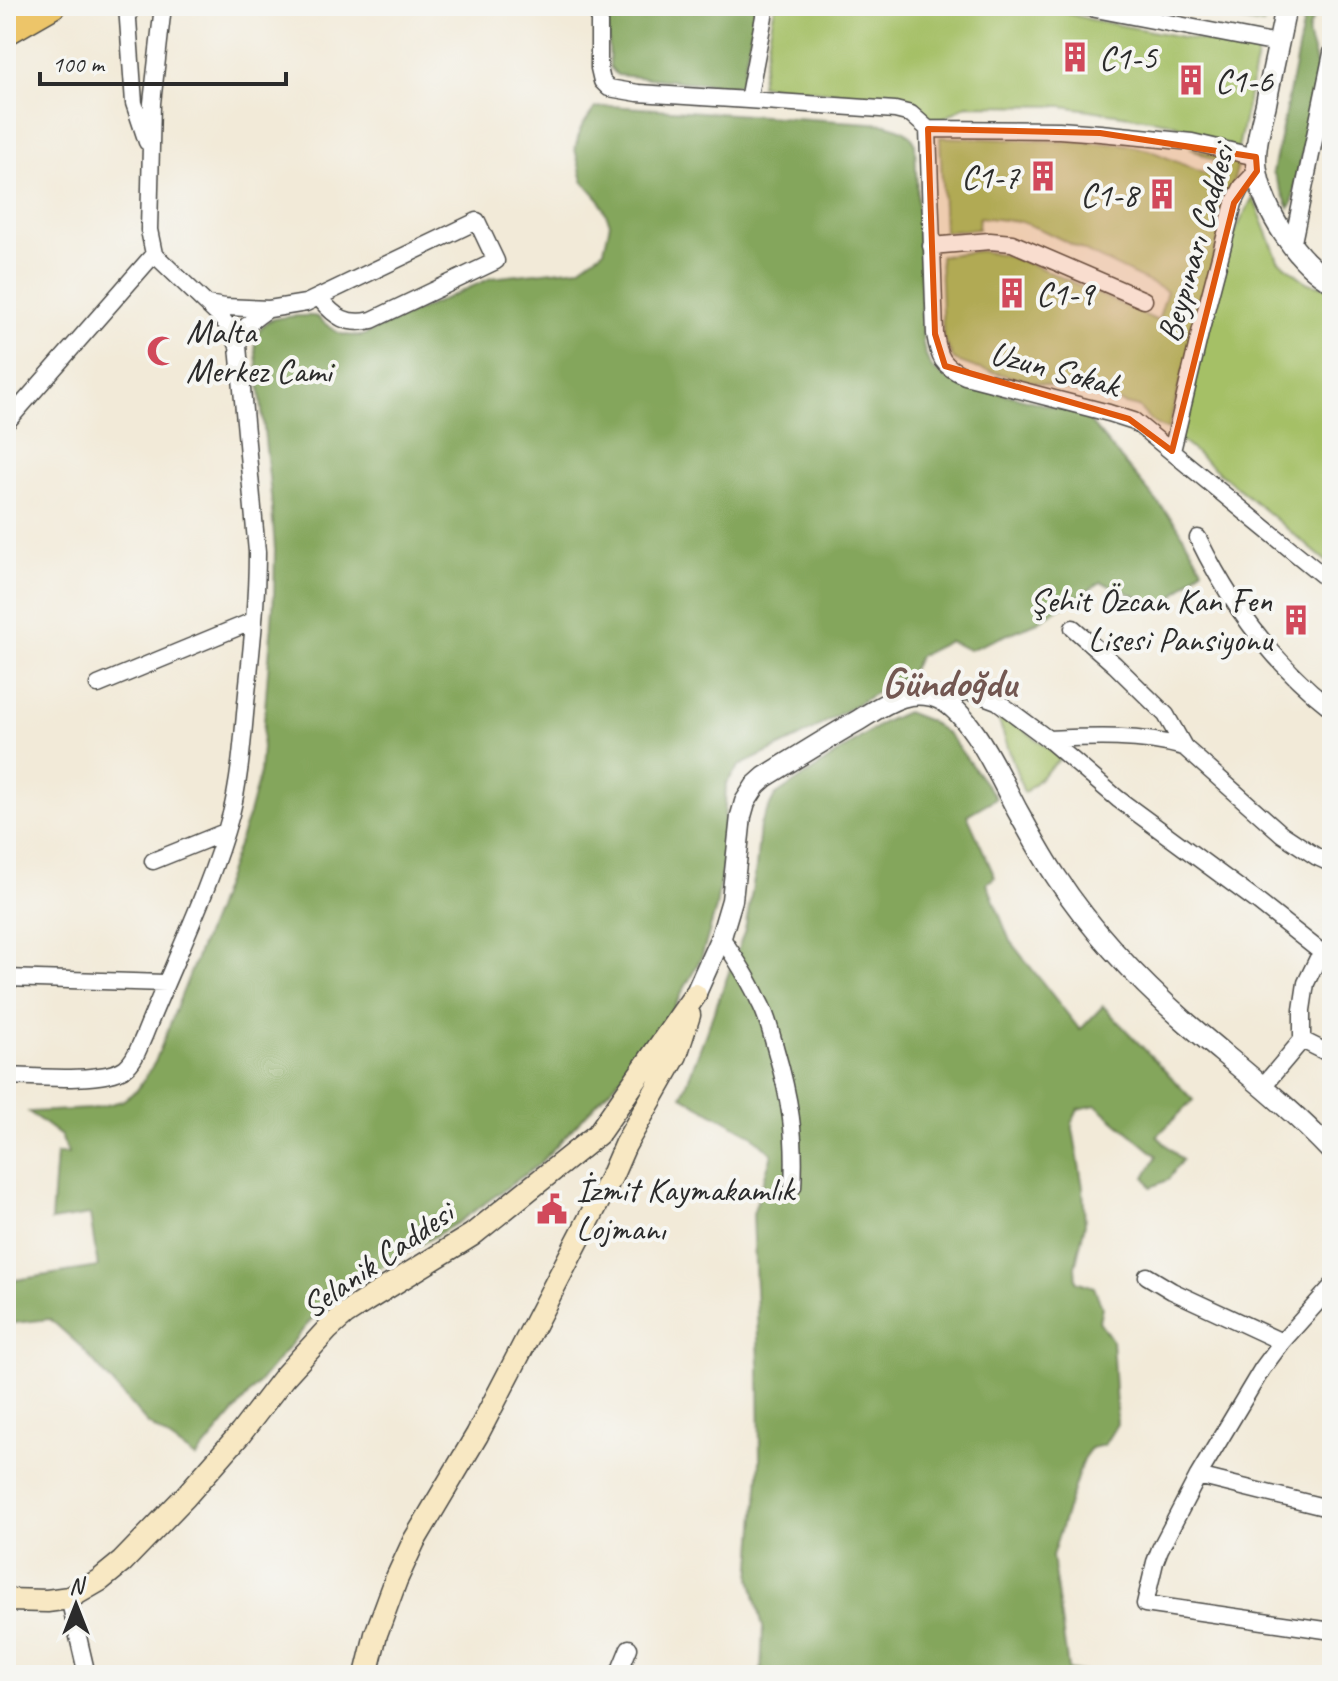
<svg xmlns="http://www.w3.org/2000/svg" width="1338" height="1681" font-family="Caveat,sans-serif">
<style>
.green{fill:#a5c066;stroke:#687648;stroke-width:2}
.forest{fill:#84a65b;stroke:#586843;stroke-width:2}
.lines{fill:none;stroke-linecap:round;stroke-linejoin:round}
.minor-casing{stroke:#494845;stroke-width:19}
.tertiary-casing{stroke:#494845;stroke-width:23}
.secondary-casing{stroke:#494845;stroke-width:25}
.primary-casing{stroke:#494845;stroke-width:27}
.minor{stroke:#fff;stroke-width:16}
.tertiary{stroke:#fff;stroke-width:20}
.secondary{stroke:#f8e8c3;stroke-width:22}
.primary{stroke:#edc569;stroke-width:24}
.marked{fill:#df570e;fill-opacity:0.2;stroke:#df570e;stroke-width:6;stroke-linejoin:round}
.labels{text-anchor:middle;stroke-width:8;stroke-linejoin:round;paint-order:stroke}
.poi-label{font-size:34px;fill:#2b2b2b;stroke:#f6f6f2;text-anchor:start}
.street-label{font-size:34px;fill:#2b2b2b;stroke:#f6f6f2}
.district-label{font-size:42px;font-weight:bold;fill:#735852;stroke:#f6f6f2}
</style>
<rect width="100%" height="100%" fill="#f6f6f2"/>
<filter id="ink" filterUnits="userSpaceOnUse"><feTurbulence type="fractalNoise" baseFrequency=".0125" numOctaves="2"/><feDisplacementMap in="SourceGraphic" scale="16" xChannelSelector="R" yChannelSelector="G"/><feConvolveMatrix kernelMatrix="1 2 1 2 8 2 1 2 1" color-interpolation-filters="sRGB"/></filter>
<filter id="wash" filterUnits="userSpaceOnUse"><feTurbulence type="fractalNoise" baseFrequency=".006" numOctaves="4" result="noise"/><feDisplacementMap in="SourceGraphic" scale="32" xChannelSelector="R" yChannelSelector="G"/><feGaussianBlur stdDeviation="1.8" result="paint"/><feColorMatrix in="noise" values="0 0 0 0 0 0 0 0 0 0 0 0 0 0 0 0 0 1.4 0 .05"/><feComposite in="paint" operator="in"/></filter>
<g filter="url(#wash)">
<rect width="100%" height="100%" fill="#f2ead8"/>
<!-- green -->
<path class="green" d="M775,6H1040L1092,20L1258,51L1238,149L1169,122L1063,106L967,105L941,120L929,119L912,103L903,99L760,85Z
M1167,6H1267L1263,25Z
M940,137L1123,144L1149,150L1210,176L1215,161L1190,148L1239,161L1168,429C1156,428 1146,415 1138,407L976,368L954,360L943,337L940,256L979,251L1001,254L1038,267L1158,321L1167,291L1042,230L1021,222L979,217L978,229L944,232Z
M1253,197L1278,260L1308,283L1332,288V566L1179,439L1221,275L1236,230Z
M994,707L1061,758L1024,793Z"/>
<!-- forest -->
<path class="forest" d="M607,6H756L742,80L740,85L728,86L617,75L610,67Z
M1307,6H1324C1293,36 1318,43 1317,74C1316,91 1311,107 1308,124C1303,150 1297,177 1292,204L1289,208L1273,172Z
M610,106L886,124C899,128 909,130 915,143L923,344C928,367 932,373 955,381L1084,415L1177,525L1202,568L1163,607L1101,582L1038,622L969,650L949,641L919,656L910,673L800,737L739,766L726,784L722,869L716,908L702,956L671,1013L643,1054L538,1165L459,1222L363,1278L321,1308L196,1458L147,1423L79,1345L50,1319L6,1324V1294L10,1281L98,1267L90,1215L51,1221L56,1154H68L61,1136L29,1112L91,1109L122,1101L137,1090L155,1062L215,910L249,814L260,772L274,595L275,550L271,496L255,344C259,318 276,317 298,316C303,316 312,315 317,317C319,318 325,324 327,325C338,335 347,336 362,336L491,278L579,268L604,250L610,223L600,200L583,181L575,149L581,128L595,108Z
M906,712L929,721L949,735L996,798L967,815L995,877L987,883L1010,941L1080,1030L1103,1006L1193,1100L1157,1136L1182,1160L1168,1180L1151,1187L1145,1177L1157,1156L1096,1105L1078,1109L1072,1123L1083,1187L1085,1224L1075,1267L1076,1281L1094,1287L1102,1307L1099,1321L1112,1340L1117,1424L1104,1445L1091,1448L1083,1459L1052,1556L1068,1669L1096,1675H761L763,1627L751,1578L760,1461L759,1364L753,1214L772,1154L752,1135L682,1096L745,930L756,868L760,825L775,796L884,722Z"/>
</g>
<g filter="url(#ink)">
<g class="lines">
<!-- minor casing -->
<g class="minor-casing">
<path id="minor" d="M127,6L134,103L147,142
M599,6V68L602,81L609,88L638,93L748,100
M766,6L748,100L895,110L911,114L928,129L1059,130L1100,133L1192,142L1256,157
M1080,6L1278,44
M928,129L935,334C939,358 942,366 965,376L1109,413L1134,421L1332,583
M1332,130V135
M931,246L990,241L1012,243L1144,300
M1292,247L1332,53
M207,304L225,307L269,309L306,303L477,221L496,261L372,320C347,326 335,317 320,299
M238,346C243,325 251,321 268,309
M6,423L154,254
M1172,451L1200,333L1234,203L1242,187L1257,171
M1198,538C1230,604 1274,664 1332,709
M1073,628L1115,665L1166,715L1184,747L1282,834L1317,857L1332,864
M98,685L253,621
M943,700L962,692H973L997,701L1048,739L1118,799L1258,902L1321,952L1306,983L1302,1010V1040L1263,1086
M1048,739C1094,737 1140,735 1184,747
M153,861L225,832
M721,937C735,958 749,978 759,1001C767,1015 771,1032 775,1047C790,1098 796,1135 793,1187
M6,978L165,983
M1302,1040L1332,1055
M6,1076C33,1077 104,1083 125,1068C135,1061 139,1047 144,1036C173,963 210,890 231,814C241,774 243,733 247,693C252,646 257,599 257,552L238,346L230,328L221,318L154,254L149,230L152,103L163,6
M1147,1276L1172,1291L1282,1342
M1332,1286L1282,1342L1262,1369L1198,1476L1160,1549L1155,1562L1145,1604L1332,1631
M1198,1476L1332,1509
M69,1598L87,1675
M618,1675L629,1648"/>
</g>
<!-- tertiary casing -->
<g class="tertiary-casing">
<path id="tertiary" d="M1286,6C1280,39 1272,71 1266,104C1261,125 1253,150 1257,171C1264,212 1297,262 1332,282
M695,995L721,937L732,900L741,816L745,802L756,785L765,777C796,758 827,738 859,720C872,712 886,702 902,697C911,694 922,694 932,696C969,705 1000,778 1017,810C1030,833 1042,856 1057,878C1092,931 1139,981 1187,1023C1236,1065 1288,1105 1332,1152"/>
</g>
<!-- secondary casing -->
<g class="secondary-casing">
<path id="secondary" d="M6,1600L47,1601L69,1598L100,1580L122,1562L185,1497L241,1433L284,1377L327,1330L345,1314L365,1301L472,1235L598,1134L695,995
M366,1675L376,1634L396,1580L414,1541L477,1435L612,1175L625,1145L676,1055L689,1015"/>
</g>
<!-- primary casing -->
<g class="primary-casing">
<path id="primary" d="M6,33L53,6"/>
</g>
<!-- minor -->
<use href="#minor" class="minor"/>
<!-- tertiary -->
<use href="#tertiary" class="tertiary"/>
<!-- secondary -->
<use href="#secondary" class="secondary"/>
<!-- primary -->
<use href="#primary" class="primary"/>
</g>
</g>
<!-- marked area -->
<path class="marked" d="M928,129L1100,133L1256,157L1257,171L1234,203L1172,451L1129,419L945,366L935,334Z"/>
<!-- icons -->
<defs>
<g id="building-bare" transform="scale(2.4)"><path d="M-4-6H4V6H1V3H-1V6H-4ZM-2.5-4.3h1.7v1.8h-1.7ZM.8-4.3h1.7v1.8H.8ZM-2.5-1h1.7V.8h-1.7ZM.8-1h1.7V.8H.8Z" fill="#d1495b" stroke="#f6f6f2" stroke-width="2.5" paint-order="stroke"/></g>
<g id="mosque-bare" transform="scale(2.4)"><path d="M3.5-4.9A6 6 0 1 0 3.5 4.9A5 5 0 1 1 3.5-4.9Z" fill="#d1495b" stroke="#f6f6f2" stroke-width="2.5" paint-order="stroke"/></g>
<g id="civic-bare" transform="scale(2.4)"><path d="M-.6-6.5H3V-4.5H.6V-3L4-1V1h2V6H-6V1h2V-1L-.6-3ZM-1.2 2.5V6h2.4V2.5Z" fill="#d1495b" stroke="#f6f6f2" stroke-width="2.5" paint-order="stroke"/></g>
</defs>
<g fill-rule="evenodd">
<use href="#building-bare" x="1075" y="57"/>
<use href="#building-bare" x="1191" y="80"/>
<use href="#building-bare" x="1043" y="176"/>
<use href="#building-bare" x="1162" y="194"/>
<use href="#building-bare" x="1012" y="293"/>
<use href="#mosque-bare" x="162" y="351"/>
<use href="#building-bare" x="1296" y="620"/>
<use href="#civic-bare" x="552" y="1209"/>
</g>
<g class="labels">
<!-- poi labels -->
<g class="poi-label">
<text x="1099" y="69">C1-5</text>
<text x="1215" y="92">C1-6</text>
<text x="1019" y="188" text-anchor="end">C1-7</text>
<text x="1138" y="206" text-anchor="end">C1-8</text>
<text x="1036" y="305">C1-9</text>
<text x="186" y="343">Malta<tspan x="186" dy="39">Merkez Cami</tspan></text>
<text x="1272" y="612" text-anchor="end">Şehit Özcan Kan Fen<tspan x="1272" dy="39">Lisesi Pansiyonu</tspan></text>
<text x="576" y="1201">İzmit Kaymakamlık<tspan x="576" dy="39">Lojmanı</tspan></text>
</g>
<!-- street labels -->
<g class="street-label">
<text transform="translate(1195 243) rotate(-74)" y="12">Beypınarı Caddesi</text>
<text transform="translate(1055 368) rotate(15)" y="12">Uzun Sokak</text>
<text transform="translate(377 1259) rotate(-35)" y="12">Selanik Caddesi</text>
</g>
<!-- district labels -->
<g class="district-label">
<text x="949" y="696">Gündoğdu</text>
</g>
</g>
<!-- margin -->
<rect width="1338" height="1681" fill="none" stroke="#f6f6f2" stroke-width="32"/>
<!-- north arrow -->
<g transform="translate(76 1605)" stroke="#f6f6f2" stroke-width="6" paint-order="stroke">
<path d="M0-6L14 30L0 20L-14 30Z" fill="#2b2b2b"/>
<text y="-12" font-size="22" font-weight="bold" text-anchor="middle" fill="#2b2b2b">N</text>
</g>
<!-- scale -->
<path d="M40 72v12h246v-12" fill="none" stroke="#2b2b2b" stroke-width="4"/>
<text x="52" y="72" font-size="24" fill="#2b2b2b" stroke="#f6f6f2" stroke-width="6" paint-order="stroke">100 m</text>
</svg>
